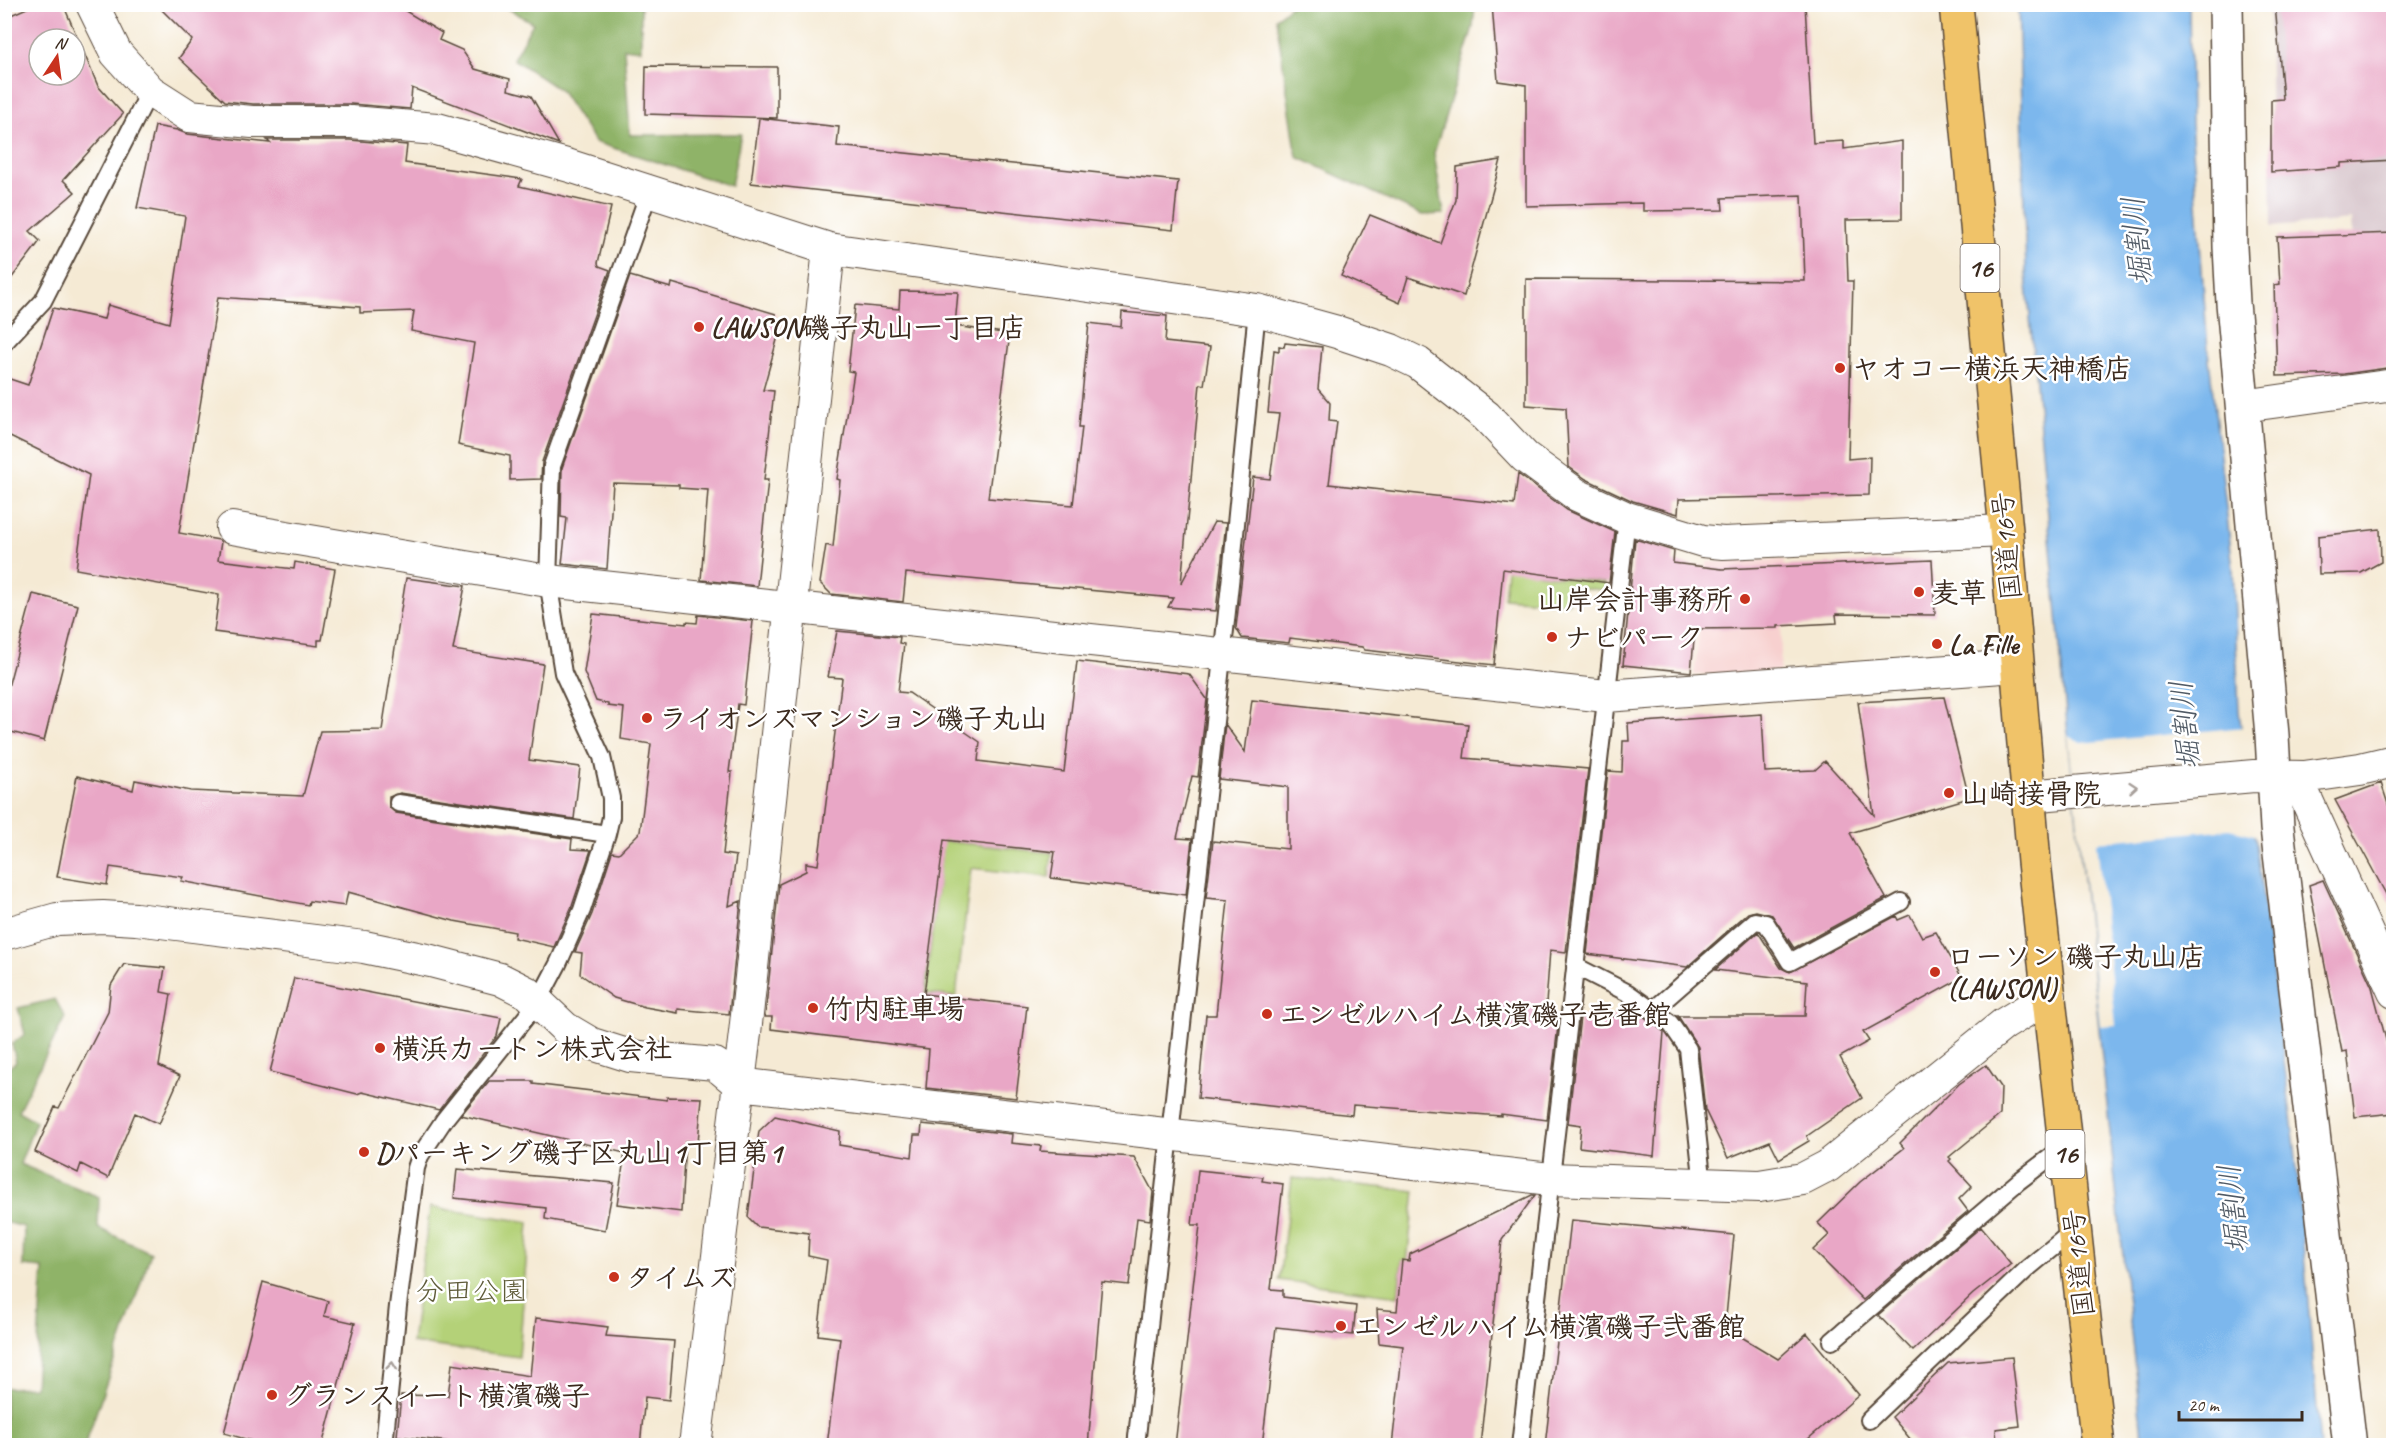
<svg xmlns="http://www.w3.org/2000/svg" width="2398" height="1450" font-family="Caveat,'Klee One',sans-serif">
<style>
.built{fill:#f7d0cf}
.industrial{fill:#d2bec5}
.green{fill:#b4d178;stroke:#787e4b;stroke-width:1.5}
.forest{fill:#8fb368;stroke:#656e43;stroke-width:1.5}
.water{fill:#7bb7ed;stroke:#5b7086;stroke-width:1.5}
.pier{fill:#f5ead4}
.building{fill:#e9a7c6;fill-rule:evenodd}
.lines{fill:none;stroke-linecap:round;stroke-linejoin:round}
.service-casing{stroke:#574739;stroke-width:20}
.minor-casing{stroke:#574739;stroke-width:34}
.tertiary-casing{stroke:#574739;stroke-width:36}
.trunk-casing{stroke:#574739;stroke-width:36}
.service{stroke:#fff;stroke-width:16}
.minor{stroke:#fff;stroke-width:32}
.tertiary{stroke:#fff;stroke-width:33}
.trunk{stroke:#f0c369;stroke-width:33}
.oneway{stroke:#a79f9a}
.poi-dot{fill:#c8321e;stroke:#fff;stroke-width:2}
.labels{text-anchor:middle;stroke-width:5;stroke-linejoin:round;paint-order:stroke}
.shield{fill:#fff;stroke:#766a62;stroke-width:1.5}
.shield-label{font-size:27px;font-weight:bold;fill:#3b2a1e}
.poi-label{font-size:28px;font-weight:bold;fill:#3b2a1e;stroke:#fff;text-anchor:start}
.street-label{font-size:28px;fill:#3b2a1e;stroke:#fff}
.park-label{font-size:28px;fill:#5f5c39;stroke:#fff}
.water-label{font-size:30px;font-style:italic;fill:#515b66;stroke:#fff}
</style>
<rect width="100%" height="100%" fill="#fff"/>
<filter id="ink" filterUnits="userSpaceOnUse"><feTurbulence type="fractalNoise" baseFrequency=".0167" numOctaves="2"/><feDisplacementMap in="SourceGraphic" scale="12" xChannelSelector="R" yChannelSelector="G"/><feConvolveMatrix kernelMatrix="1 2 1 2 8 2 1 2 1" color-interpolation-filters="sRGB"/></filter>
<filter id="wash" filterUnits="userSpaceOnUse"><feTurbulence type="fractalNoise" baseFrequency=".008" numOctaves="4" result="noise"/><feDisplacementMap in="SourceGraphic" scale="24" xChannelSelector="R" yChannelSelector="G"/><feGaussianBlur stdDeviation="1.35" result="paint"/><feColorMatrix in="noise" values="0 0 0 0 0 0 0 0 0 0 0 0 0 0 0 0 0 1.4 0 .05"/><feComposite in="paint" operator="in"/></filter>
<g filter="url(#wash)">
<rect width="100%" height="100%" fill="#f5ead4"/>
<!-- built -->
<path class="built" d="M1784,560L1780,671L1694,675L1707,562Z"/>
<!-- industrial -->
<path class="industrial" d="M2269,5H2393V264L2354,266L2351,220L2272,227Z"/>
<!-- green -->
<path class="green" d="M1508,561L1540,574L1605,583V590L1570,588L1568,603L1504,598Z
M943,841L1052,853L1049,877L971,868L956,997L925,993Z
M1292,1178L1415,1191L1407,1261L1402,1260L1398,1296L1279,1280Z
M430,1207L529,1222L519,1357L412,1343Z"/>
<!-- forest -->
<path class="forest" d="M1293,4L1475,5L1473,27L1434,153L1444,214L1422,215L1297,157L1276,18Z
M502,5H641V50L624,48L630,135L741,134L731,186L595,142L560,90L513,59L533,23Z
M55,999L65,1017L18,1111L36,1121L20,1164L99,1197L98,1228L151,1253L85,1445H5V1388L35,1387L43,1268L23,1266L24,1227L5,1222V1070L16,1062L12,1044L25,1034L18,1008Z"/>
<!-- water -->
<path class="water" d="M2018,5H2189L2191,123L2208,350L2233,569L2239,711L2295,1147L2320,1445H2143L2068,736L2026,273Z"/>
<!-- pier -->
<path class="pier" d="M2244,727L2258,836L2230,829L2097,842L2116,1025L2100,1026L2068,736L2081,743Z"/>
<g id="blocks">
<!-- building -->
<path class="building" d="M36,4H63L98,86L123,114L63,180L75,192L30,231L40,241L4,288V18ZM39,39H75V75H39Z
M156,4H394L442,33L439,40L462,50L475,69L510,79L508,90L531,96L559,144L412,88L410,109L351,104H253L225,101L179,58L192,40Z
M1492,4H1805L1813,143L1844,141V149L1902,141V219L1846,220L1848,281H1853L1848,459L1870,457L1869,495L1679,499L1678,514L1633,501L1586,479L1569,467L1566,408L1526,405V279L1805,281L1802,195L1722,198L1723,210L1643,211V203L1526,206V85L1498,81Z
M2275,4H2394V160L2341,163V167L2271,172V100L2283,99Z
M646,66L777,67V118L645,114Z
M759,118L839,127L837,146L1178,181L1173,230L751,183Z
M155,126L177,130L187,134L270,143L267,140H350L407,145L405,163L522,179L519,186L611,207L598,263L599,266L610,270L542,462L541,479L510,480V456L458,445L474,343L411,331L414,311L360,313V307L218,297L179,533L219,540L221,542L218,560L294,569L295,562L335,569L322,640H318V646L214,632L219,595L76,569L89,475L4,433V377L28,385L53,308L104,319L108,305L169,323L185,216L137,208Z
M1501,160L1464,296L1408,277L1400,303L1341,276L1370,215L1440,243L1456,200L1457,167Z
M2394,233V367L2344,374L2277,376L2274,285L2280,284L2277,237Z
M630,276L671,288L672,283L776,314L774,320L782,322L763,390L774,391L764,480H768L757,586L701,580L708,490L679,488V485L613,483L607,569L562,564L567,518L561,517L562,468Z
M900,291L958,292L955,326L1010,334L988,498L1073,505L1082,427H1079L1089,323L1121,327L1122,312L1167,316L1165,342L1210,347L1204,385L1200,384L1181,584L1214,522L1226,523L1216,611L1168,607L1173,598L906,573L903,602L831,594L820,583L826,545L833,547L840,480L837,479L854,372L848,371L855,305L899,309Z
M1285,343L1322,347L1318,389L1330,403L1329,421L1337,422L1329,484L1514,505L1518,474L1567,510L1615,532L1609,583L1503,569L1494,665L1365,650L1362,647L1290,638L1289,643L1242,638L1236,628L1253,477L1270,479L1279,414L1268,413L1274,350L1279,351V346L1284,347Z
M2380,529L2381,562L2361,573L2319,574L2318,536Z
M1635,539L1674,551L1673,563L1722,569L1932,560L1935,615L1836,614L1837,623L1778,626V628L1695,629L1691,672L1623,665Z
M406,578L465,586L453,650L543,664L529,760L580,767L574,819L400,793L389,797V807L396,813L572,839L571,849L591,850L572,906L554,947L514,938L515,932L454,921L348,892L345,906L309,901L308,905L181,881L183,877L110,867L107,885L57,877L77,776L133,790L135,780L191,791L303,796L320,731L382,730Z
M33,594L78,605L44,741L4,730V702Z
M593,614L686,624V622L697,623L698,615L753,621L744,705L738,704L729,772H732L723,854L736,856L729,906L741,901L729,1014L678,1009V1013L645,1007L614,998L580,974L582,953L575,952L592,914L612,852L619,853L640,832L651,744L621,739L624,708L608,706V704L596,701L584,672Z
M837,631L900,637L899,643L904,644L898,692L909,693L980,742L978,761L1064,772L1077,661L1189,674L1207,699L1198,777L1192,776L1177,838L1192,839L1186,895L1051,878L1055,852L944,840L924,994L1027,1006L1016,1098L926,1088L929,1049L771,1029L772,1017H765L779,884L806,871V863L818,865L842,678L828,677Z
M1944,697L1969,798L1850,833L1886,898L1794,948L1772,915L1756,911L1748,913L1687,967L1587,954L1608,771L1622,772L1623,741H1629L1628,723L1762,714L1765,772L1815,770L1825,761L1874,815L1858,702Z
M1252,700L1468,724L1464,758L1588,769L1566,952L1550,950L1545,1017H1559L1547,1120L1501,1114V1116L1353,1105L1352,1115L1198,1098L1206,1015H1216L1228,900L1206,898L1213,841L1288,849V787L1219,779L1225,724L1245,752Z
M2381,783L2394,822V909L2335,800Z
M2323,880L2372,987L2394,1070V1113L2355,1117L2347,1051L2342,1052L2309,885Z
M1910,915L1922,937L1936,932L1962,978L1863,1032L1869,1041L1840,1057L1862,1098L1807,1136L1809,1141L1779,1159L1770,1141L1728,1158L1705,1110L1698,1047L1678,1016H1805L1807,981L1715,970L1758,932L1781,968L1790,972L1896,916L1898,920Z
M124,964L165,968L161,992L171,994L159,1066L180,1076L159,1124L135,1113L108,1178L81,1164L78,1173L35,1152L55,1107L59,1108L108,1012L111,985Z
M294,978L501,1018L497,1036L439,1110L362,1092L357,1094L270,1072Z
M1643,1016L1664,1032L1654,1156L1579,1147L1581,1125L1568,1123L1580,1017Z
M1986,1065L2001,1087L2000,1115L1949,1157L1951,1159L1949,1161L1972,1186L1959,1199L1968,1211L1863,1300L1813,1250L1829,1235L1818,1223L1860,1182L1904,1148L1900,1143L1959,1084Z
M489,1081H533V1084L667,1100V1097L702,1098L698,1142L685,1141L681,1212L617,1204L625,1153L461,1115Z
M775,1116L840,1131L839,1145L912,1157L914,1135H921L922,1124L1012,1134L1011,1143L1041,1146L1040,1151L1134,1157L1153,1192L1150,1220L1137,1218L1129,1285L1102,1282L1088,1446H827L840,1338L818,1335L827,1260L808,1256L809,1233L758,1227L748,1217L759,1131Z
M457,1169L614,1183L605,1230L545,1219L546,1208L454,1198Z
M1198,1170L1263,1177L1262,1181L1283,1184L1271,1289L1283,1290V1297L1356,1306L1353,1335L1276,1327L1262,1446H1175L1200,1225H1192Z
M1532,1195H1535L1502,1240L1480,1446H1392L1403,1346L1379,1343L1377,1309L1397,1311L1402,1260L1409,1261L1410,1254Z
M1571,1220L1734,1235L1725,1327L1778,1359L1807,1333L1859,1395L1800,1446H1545Z
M1981,1227L2011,1264L1973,1294L1913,1351L1878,1315Z
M263,1282L328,1301L324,1316L355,1323L322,1446H270L224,1433Z
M536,1318L608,1327L606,1336L674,1341L669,1400L645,1397L640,1446H486L397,1436L401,1395L448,1396L452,1364L530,1376Z
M2012,1357L2020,1426L1996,1429L1997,1446H1916L1892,1417L1948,1363Z"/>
</g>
</g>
<g filter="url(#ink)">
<use href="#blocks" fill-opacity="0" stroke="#574739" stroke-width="1.5"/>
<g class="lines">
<!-- service casing -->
<g class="service-casing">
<path id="service" d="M4,343L43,301L150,91
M398,803L607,834
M1575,966L1628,993L1670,1023L1688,1049L1703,1186
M1652,1011L1755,921L1766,923L1790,962L1901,902
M1832,1341L2019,1181L2065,1146
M1869,1420L2028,1268L2074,1230
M384,1446L398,1306L416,1168L420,1156L444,1120L538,1002L558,964L582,910L607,834L611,817V798L602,757L563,673L548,581L552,466L649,192
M1136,1446L1231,575L1257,310
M1520,1446L1627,518"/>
</g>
<!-- minor casing -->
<g class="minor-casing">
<path id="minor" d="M92,4L116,53L150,91L189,116L252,122H351L437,129L570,166L829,249L1257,310L1337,332L1391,350L1418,363L1486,416L1525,457L1577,495L1627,518L1703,541L1723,543L2006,531
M2243,406L2394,385
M232,528L548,581L1606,696L2016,666
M2274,777L2304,794L2394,992
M2028,796L2254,776L2304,777L2360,769L2394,761
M4,934L57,919L103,917L136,919L364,947L431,961L500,979L528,993L565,1028L592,1044L630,1056L715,1064L739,1084L1550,1179L1759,1186L1803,1179L1828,1166L2004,1024L2050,996
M695,1446L745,1033L829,249"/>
</g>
<!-- tertiary casing -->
<g class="tertiary-casing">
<path id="tertiary" d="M2226,4L2230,247L2233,303L2272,735L2277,828L2350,1446"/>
</g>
<!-- trunk casing -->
<g class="trunk-casing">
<path id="trunk" d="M1956,4L2006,531L2034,862L2098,1446"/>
</g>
<!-- service -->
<use href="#service" class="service"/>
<!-- minor -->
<use href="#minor" class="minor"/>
<!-- tertiary -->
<use href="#tertiary" class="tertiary"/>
<!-- trunk -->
<use href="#trunk" class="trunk"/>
</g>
<!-- one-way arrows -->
<defs><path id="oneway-chevron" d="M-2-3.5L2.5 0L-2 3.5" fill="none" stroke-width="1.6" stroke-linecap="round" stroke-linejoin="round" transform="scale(1.5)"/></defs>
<g class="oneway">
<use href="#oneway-chevron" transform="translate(2133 787) rotate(-5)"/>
<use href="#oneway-chevron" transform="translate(392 1366) rotate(-84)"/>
</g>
</g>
<!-- markers -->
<g class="poi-dot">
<circle cx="699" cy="327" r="6"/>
<circle cx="1840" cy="368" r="6"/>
<circle cx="1919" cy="592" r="6"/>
<circle cx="1745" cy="599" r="6"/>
<circle cx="1552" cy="637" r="6"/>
<circle cx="1937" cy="644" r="6"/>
<circle cx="647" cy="718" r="6"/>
<circle cx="1949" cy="793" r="6"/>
<circle cx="1935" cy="972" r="6"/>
<circle cx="813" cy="1008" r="6"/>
<circle cx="1267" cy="1014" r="6"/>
<circle cx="380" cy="1048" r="6"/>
<circle cx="364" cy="1152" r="6"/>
<circle cx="614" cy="1277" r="6"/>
<circle cx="1341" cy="1326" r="6"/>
<circle cx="272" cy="1395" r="6"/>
</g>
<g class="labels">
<!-- shield labels -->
<g class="shield">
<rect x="1960.5" y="244" width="39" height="48" rx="4.5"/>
<rect x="2045.5" y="1130" width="39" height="48" rx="4.5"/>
</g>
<g class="shield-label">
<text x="1980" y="277">16</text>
<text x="2065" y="1163">16</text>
</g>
<!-- poi labels -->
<g class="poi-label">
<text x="711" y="337">LAWSON磯子丸山一丁目店</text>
<text x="1852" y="378">ヤオコー横浜天神橋店</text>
<text x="1931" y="602">麦草</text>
<text x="1733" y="609" text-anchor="end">山岸会計事務所</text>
<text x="1564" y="647">ナビパーク</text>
<text x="1949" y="654">La Fille</text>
<text x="659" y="728">ライオンズマンション磯子丸山</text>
<text x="1961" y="803">山崎接骨院</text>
<text x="1947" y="966">ローソン 磯子丸山店<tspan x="1947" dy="32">(LAWSON)</tspan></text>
<text x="825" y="1018">竹内駐車場</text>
<text x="1279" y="1024">エンゼルハイム横濱磯子壱番館</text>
<text x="392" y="1058">横浜カートン株式会社</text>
<text x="376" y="1162">Dパーキング磯子区丸山1丁目第1</text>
<text x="626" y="1287">タイムズ</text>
<text x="1353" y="1336">エンゼルハイム横濱磯子弐番館</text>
<text x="284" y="1405">グランスイート横濱磯子</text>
</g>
<!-- street labels -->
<g class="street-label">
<text transform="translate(2006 546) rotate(-95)" y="10">国道16号</text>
<text transform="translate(2078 1263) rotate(-96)" y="10">国道16号</text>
</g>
<!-- park labels -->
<g class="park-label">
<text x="472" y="1300">分田公園</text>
</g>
<!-- water labels -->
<g class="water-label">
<text transform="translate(2137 241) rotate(-96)" y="10">堀割川</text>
<text transform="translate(2185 725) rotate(-96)" y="10">堀割川</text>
<text transform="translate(2233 1209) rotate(-96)" y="10">堀割川</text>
</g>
</g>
<!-- margin -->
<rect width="2398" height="1450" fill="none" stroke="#fff" stroke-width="24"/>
<!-- north arrow -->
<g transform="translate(57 57) rotate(13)"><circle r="28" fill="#ffffff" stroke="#b1aaa5" stroke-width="1.5"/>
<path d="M0-4.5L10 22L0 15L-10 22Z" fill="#c8321e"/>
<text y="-9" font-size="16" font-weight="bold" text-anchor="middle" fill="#3b2a1e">N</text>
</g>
<!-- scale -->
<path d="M2179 1411v9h123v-9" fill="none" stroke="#3b2a1e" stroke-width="3"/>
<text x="2188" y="1411" font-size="18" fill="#3b2a1e" stroke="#ffffff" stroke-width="4.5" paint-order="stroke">20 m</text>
</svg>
